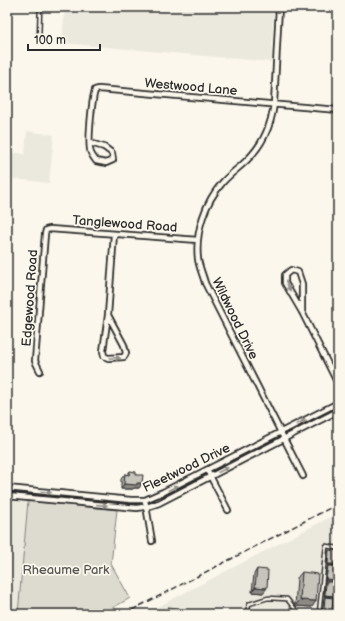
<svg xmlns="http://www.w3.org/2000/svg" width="345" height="621" font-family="'Balsamiq Sans',sans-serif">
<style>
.built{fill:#ebe8de}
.green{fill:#dddad0;stroke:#84827e}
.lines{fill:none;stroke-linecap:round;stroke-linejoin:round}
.service-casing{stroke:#2b2b2b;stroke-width:5.5}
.minor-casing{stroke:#2b2b2b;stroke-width:8}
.service{stroke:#fbf7ec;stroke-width:2.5}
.minor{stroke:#fbf7ec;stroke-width:4.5}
.rail{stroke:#2b2b2b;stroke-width:1.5;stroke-dasharray:6 3;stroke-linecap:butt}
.wall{fill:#aba9a2;stroke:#2b2b2b}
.shaded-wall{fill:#8b8984;stroke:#2b2b2b}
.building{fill:#c7c4bc;stroke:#2b2b2b}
.oneway{fill:#93918c}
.labels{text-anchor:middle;stroke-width:3.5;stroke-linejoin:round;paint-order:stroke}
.street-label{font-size:13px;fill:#2b2b2b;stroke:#fbf7ec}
.park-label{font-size:13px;fill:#585754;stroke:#fbf7ec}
</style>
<rect width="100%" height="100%" fill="#fbf7ec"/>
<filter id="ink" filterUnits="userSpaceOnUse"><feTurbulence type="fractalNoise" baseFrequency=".025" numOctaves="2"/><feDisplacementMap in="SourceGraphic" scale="8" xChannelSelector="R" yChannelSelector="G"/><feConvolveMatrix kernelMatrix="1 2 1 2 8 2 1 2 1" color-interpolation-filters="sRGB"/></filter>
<g filter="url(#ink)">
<!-- built -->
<path class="built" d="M65,7H274L271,62L62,43Z
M27,131L54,135L49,183L7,178V152L25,154Z
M7,499L28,501L18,614H7Z
M338,513V614H144Z"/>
<!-- green -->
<path class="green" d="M28,501L117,510L111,564L130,598L102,614H18Z"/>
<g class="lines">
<!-- service casing -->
<g class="service-casing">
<path id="service" d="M39,39L40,7
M247,614L249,604L268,598L287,599L299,614
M319,614L326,546L338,548
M334,614L338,576"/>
</g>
<!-- minor casing -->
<g class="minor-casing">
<path id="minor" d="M279,7L274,104C271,126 262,146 246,161C239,168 230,174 223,182C205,202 195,232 198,259C199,267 203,275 205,283L303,476
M90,143L104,147L112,153L113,160L106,163L96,161C95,159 92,156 91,153C87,145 92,100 95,90L99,89L338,110
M302,312V284L298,272L291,270L285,275V283L302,312L338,384
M108,315L124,345L126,353L124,357L108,358L104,356L103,351L108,315L114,234
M40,371L35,361L45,234L46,230L50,229L198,240
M207,470L228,510
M7,488L131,500H145L163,492L338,403
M7,496L137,508L150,506L159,503L338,411
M145,500L152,541"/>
</g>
<!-- service -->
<use href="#service" class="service"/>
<!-- minor -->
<use href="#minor" class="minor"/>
<!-- rail -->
<path class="rail" d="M124,614L338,504"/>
</g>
<!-- wall -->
<path class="wall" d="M130,471L136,475L142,483L139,488H134L133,489H121V479L125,474L127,475Z
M329,550L337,564L336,566L327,565L328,552Z
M328,566L335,580L334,581H325L327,567Z
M257,569L263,593L252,592L254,574Z
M302,572L312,607L295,606L297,578Z
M326,582L334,596L333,597L324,596L325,583Z
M325,597L332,611L331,612H322L324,598Z
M168,607L179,614H152L153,613L165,614V612Z"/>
<!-- shaded-wall -->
<path class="shaded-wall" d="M137,483H142L139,488H134L133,489H121L124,484Z
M328,564H337L336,566L327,565Z
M326,579L335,580L334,581H325Z
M255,587L267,588L263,593L252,592Z
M325,595L334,596L333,597L324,596Z
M300,600L316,601L312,607L295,606Z
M324,610L332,611L331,612H322Z"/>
<!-- building -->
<path class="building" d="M130,471L136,472V475H143L142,483H137V485L124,484L125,474L129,475Z
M329,550L338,551L337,564H328Z
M328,566H336L335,580L326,579Z
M257,569L268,570L267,588L255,587Z
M302,572L318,574L316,601L300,600Z
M326,582H335L334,596L325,595Z
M325,597L333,598L332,611L324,610Z
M168,607L179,608V614H168Z
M323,612L332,613V614H323Z
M153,613L167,614H153Z"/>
<!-- one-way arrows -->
<defs><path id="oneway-solid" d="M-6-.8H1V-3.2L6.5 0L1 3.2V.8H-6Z"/></defs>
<g class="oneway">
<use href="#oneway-solid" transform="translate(288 286) rotate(65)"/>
<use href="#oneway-solid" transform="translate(115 358) rotate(-1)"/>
<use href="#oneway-solid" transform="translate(301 422) rotate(-27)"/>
<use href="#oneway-solid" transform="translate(223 470) rotate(-27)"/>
<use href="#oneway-solid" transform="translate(173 488) rotate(-27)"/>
<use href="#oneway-solid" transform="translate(46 492) rotate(6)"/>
<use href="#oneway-solid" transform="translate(102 505) rotate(5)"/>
</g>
</g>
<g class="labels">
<!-- street labels -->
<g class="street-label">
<text transform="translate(191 86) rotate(5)" y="5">Westwood Lane</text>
<text transform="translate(125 223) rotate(4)" y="5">Tanglewood Road</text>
<text transform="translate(29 298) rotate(-86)" y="5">Edgewood Road</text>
<text transform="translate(236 318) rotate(64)" y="5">Wildwood Drive</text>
<text transform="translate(186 467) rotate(-26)" y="5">Fleetwood Drive</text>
</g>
<!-- park labels -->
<g class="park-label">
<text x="66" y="574">Rheaume Park</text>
</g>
</g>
<!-- margin -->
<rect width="345" height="621" fill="none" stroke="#fbf7ec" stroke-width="24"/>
<rect x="12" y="12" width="321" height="597" fill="none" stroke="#2b2b2b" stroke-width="1.5" filter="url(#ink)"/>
<!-- scale -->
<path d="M28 44v6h72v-6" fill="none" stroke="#2b2b2b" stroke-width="2"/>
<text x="34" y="44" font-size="12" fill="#2b2b2b" stroke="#fbf7ec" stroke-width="3" paint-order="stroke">100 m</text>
</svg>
